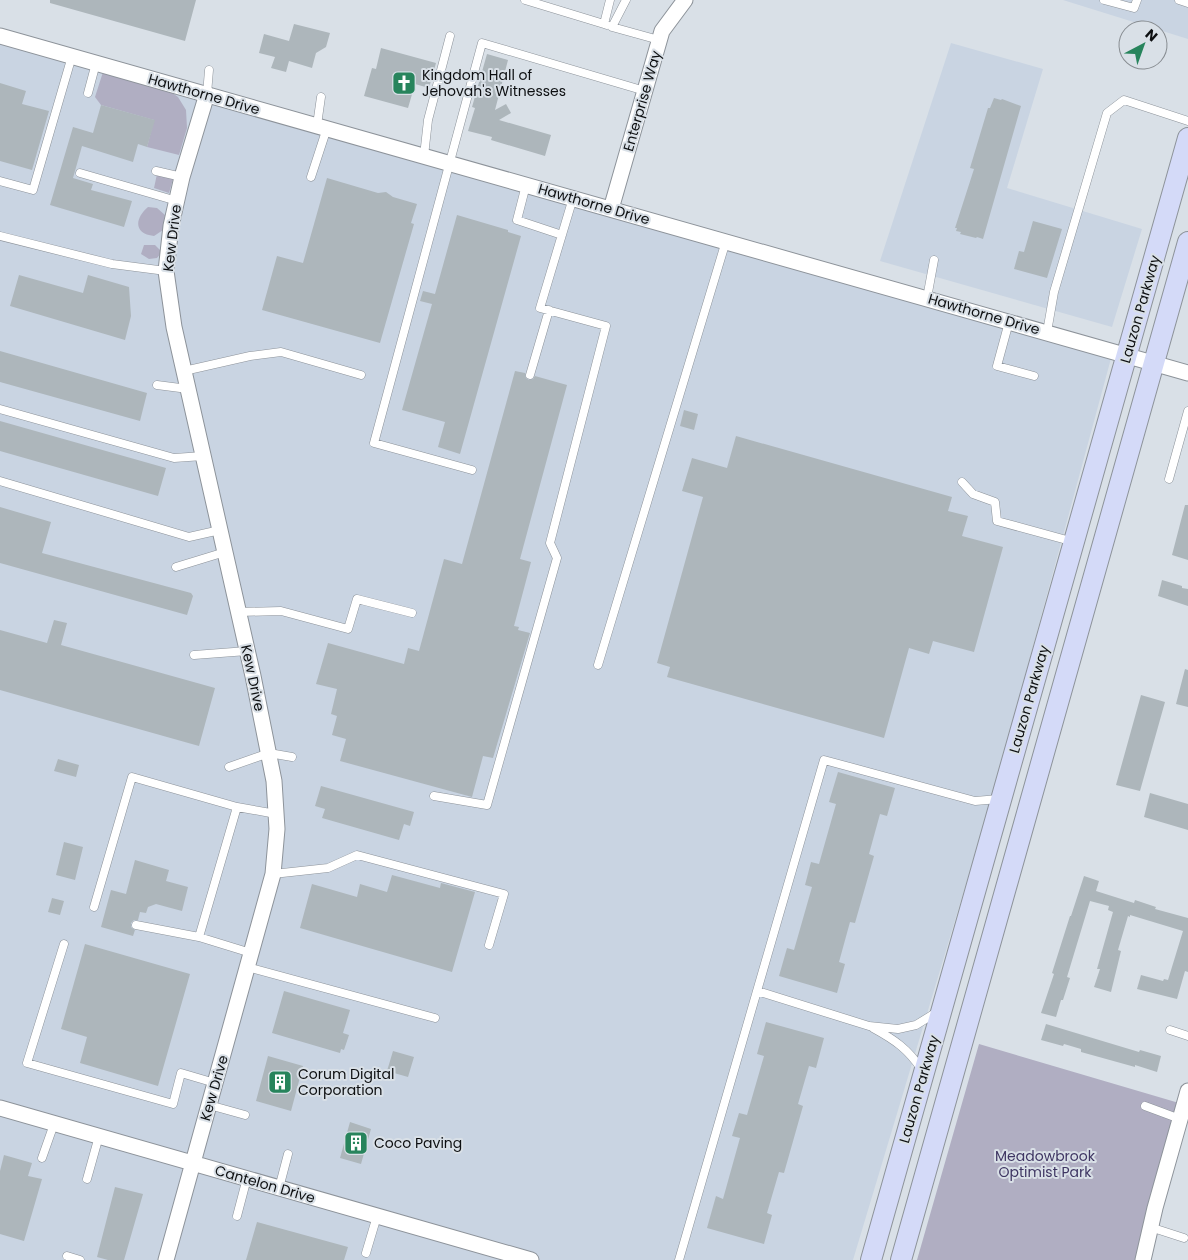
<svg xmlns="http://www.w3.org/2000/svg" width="1188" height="1260" font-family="Poppins,sans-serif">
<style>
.built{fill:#c9d4e2}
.green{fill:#b0aec2}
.building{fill:#adb6bb}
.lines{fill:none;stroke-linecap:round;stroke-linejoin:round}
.service-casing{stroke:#8d939a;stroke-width:9}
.minor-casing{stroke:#8d939a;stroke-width:17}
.secondary-casing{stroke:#8d939a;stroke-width:22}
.service{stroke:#fff;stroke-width:8}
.minor{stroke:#fff;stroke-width:15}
.secondary{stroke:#d4daf8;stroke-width:20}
.labels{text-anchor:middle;stroke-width:4;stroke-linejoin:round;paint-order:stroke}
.poi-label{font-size:14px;fill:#0d0f11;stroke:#d9e0e7;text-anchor:start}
.street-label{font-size:14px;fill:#0d0f11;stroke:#d9e0e7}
.park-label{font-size:14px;fill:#3f3663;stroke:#d9e0e7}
</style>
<rect width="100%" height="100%" fill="#d9e0e7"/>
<!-- built -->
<path class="built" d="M1063,0H1188V39Z
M0,36L1113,351L993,794L853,1260H0Z
M951,43L1043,69L1007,188L1142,229L1112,327L880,261Z"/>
<!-- green -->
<path class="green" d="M103,72L167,89L178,97L186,110L187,128L179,155L147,147L154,120L101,105L95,97Z
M157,174L173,179L169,193L154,188Z
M148,207L157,208L165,215L163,230L154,236C133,234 135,218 148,207Z
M144,245H155L162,252L157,258L149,259L141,254Z
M979,1044L1179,1103L1137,1260H917Z"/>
<!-- building -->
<path class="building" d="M50,0H196L185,41L50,3Z
M294,24L330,33L326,47L316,53L312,68L289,61L286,72L271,68L275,57L259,53L264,34L289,41Z
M381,48L436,63L429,88L415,84L408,108L364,96L372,68L376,69Z
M487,54L508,60L495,110L506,104L511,113L499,120L551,135L545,156L491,140L492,137L468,131L475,108L472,107Z
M0,83L26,91L22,104L49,111L32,170L0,161Z
M994,98L1001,100L1002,99L1021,106L983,239L977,237L976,238L960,234L961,232L956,231L957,228H955L974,169L970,168L988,108H990Z
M101,105L155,120L147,147L138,144L133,162L82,146L73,178L93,184L91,190L132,201L124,227L50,205L73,127L93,133Z
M327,178L378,193L386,192L393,197L417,204L411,223L414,224L380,343L262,310L277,256L303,263Z
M457,215L508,230V232L521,236L460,454L438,447L445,422L402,410L432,304L420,301L423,291L435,294Z
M1033,221L1062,229L1047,278L1014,269L1019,251L1024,252Z
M19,275L83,293L88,275L129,287L131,316L125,340L10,306Z
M0,351L147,393L140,421L0,382Z
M515,371L525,373L526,378L529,380L533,379L535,376L567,385L520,559L531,562L514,626L519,627L518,630L530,633L493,758L483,756L472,797L340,761L346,739L332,735L337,716L331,714L337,689L316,684L328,643L404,664L408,648L419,651L444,559L462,564Z
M684,410L698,414L694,430L680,426Z
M0,421L166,468L158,496L0,451Z
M736,436L952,497L948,511L968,516L962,536L1003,547L974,652L933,641L929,654L909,648L884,738L667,677L670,667L657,663L703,497L682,491L692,458L727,468Z
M1185,505H1188V560L1172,555Z
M0,507L51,522L42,553L191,593L193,596L187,615L0,563Z
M1162,580L1182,586V588L1188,589V606L1158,596Z
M54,620L67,623L61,645L215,688L199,746L0,690V630L47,643Z
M1185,669L1188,670V707L1176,704Z
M1141,695L1165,702L1140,791L1116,785Z
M58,759L79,765L76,777L54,771Z
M838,772L895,788L887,816L880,814L869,854L874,856L855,923L850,922L839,962L845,964L837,993L779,976L787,948L794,950L812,887L805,885L811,862L819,864L836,804L829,802Z
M321,786L414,812L410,826L404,824L399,840L322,818L325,809L315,806Z
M1150,793L1188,804V830L1144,817Z
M64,842L83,847L75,880L56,875Z
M135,860L169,870L166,881L188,887L182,911L156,904L148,907L146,913L140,912L138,920H134L131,923V927L135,930L133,936L101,927L111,890L126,894Z
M392,875L440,888L441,883L475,892L452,972L300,928L312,884L357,897L360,884L387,892Z
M1084,876L1099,881L1096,891L1134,903L1135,900L1156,907L1155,909L1188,918V972L1185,971L1177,999L1137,989L1141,975L1163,981L1164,979L1168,980L1183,931L1130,915V917L1128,916L1118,950L1121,951L1111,992L1094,987L1100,969H1097L1113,912L1108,910L1109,906L1090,901L1067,977L1070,978L1063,1000H1061L1056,1017L1041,1013L1054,974L1052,973L1070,916H1071Z
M52,898L64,901L60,915L48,912Z
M85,944L190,974L158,1086L80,1063L87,1037L61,1029Z
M284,991L350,1010L343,1033L349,1035L344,1050L341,1049L340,1053L272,1033Z
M766,1022L824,1038L816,1068L809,1066L798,1104L803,1106L784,1173L779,1172L767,1213L772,1215L764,1244L707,1228L716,1196L723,1199L740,1138L732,1136L739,1113L747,1115L764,1056L757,1054Z
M1046,1024L1139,1052L1140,1050L1161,1056L1157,1072L1135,1065V1067L1081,1052V1049L1064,1044L1063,1046L1041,1040Z
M393,1051L414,1057L408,1077L387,1071Z
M268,1056L303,1066L291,1111L256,1101Z
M350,1122L371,1129L361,1164L340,1158Z
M4,1155L32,1163L28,1176L42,1179L24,1241L0,1234V1171Z
M115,1187L143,1194L124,1260H108L97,1257Z
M257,1222L348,1247L344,1260H246Z"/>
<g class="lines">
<!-- service casing -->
<g class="service-casing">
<path id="service" d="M525,0L604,24
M626,0L612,27L659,40
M1104,0L1134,8L1137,0
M1179,0L1188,3
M607,25L604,24L610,0
M88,93L96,63
M207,94L209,70
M317,125L321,97
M424,156L428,120L450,36
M156,171L182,177
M80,173L177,201
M311,177L327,128
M0,181L33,190L72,56
M526,185L517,220L562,235
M0,236L112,264L166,271
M927,298L934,260
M1009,322L997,366L1034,376
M1047,332L1054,292L1107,113L1124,100L1188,121
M184,371L250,356L281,352L361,375
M530,375L549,310
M157,385L188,389
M0,409L174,458L203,456
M472,470L374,443L482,43L645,91
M1169,479L1188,411
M0,481L189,537L220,530
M962,482L973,494L995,502L997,521L1074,542
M176,567L225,552
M238,612L281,611L348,629L357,599L412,613
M194,655L247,651
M598,665L726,241
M229,767L269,753L292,757
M434,796L487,805L557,558L550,543L606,326L540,308L573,198
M237,807L276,814
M273,874L328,868L357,855L504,894L489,945
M94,907L132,777L237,807L199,937
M136,925L199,937L251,953
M64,944L27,1063L173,1104L181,1073L215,1083
M247,967L435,1018
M757,991L869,1026L898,1029L916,1025L937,1012
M873,1028C895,1040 908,1049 922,1070
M1170,1030L1188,1036
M209,1105L245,1115
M1145,1106L1180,1119
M42,1158L54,1124
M87,1179L99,1136
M279,1188L288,1154
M237,1216L247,1178
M1150,1227L1184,1238
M366,1253L377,1216
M67,1256L80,1260
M679,1260L824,760L975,801L999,799"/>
</g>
<!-- minor casing -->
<g class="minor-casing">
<path id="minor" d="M0,36L1188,373
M611,209L662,31L685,0
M0,1108L531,1260
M166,1260L273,874L277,829L274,781L253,676L174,327L166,271L171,226L182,177L207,94
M1143,1260L1155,1208L1188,1091"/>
</g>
<!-- secondary casing -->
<g class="secondary-casing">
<path id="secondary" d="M871,1260L1188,138
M901,1260L1188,242"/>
</g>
<!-- service -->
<use href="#service" class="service"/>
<!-- minor -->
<use href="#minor" class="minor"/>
<!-- secondary -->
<use href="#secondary" class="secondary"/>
</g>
<!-- icons -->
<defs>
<g id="church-square" transform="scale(1.25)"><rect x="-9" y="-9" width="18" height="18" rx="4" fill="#27845c" stroke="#d9e0e7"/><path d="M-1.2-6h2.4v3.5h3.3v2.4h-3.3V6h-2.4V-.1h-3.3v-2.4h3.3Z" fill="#fff"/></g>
<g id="building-square" transform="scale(1.25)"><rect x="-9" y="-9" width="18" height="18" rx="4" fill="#27845c" stroke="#d9e0e7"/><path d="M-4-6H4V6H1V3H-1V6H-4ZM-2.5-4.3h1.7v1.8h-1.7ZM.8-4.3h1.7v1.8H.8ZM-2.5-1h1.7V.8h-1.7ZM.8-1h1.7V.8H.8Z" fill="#fff"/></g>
</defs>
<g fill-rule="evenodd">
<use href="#church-square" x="404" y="83"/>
<use href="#building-square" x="280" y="1082"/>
<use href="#building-square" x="356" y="1143"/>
</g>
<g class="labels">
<!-- poi labels -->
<g class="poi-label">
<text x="422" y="80">Kingdom Hall of<tspan x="422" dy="16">Jehovah's Witnesses</tspan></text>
<text x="298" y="1079">Corum Digital<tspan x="298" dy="16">Corporation</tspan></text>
<text x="374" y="1148">Coco Paving</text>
</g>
<!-- street labels -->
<g class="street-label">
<text transform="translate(204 94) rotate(16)" y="5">Hawthorne Drive</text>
<text transform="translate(642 101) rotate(-74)" y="5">Enterprise Way</text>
<text transform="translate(594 204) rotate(16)" y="5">Hawthorne Drive</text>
<text transform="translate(172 238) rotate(-83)" y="5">Kew Drive</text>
<text transform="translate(1140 309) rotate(-74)" y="5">Lauzon Parkway</text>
<text transform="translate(984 314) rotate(16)" y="5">Hawthorne Drive</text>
<text transform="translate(253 678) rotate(78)" y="5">Kew Drive</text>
<text transform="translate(1029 699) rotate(-74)" y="5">Lauzon Parkway</text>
<text transform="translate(214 1088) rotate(-74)" y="5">Kew Drive</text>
<text transform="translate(919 1089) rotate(-74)" y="5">Lauzon Parkway</text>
<text transform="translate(265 1184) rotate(16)" y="5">Cantelon Drive</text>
</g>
<!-- park labels -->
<g class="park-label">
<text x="1045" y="1161">Meadowbrook<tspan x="1045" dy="16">Optimist Park</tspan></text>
</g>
</g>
<!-- north arrow -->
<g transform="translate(1143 45) rotate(41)"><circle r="24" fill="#d9e0e7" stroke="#878c91"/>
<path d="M0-4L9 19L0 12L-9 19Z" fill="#27845c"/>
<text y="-8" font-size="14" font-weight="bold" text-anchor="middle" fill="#0d0f11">N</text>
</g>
</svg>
